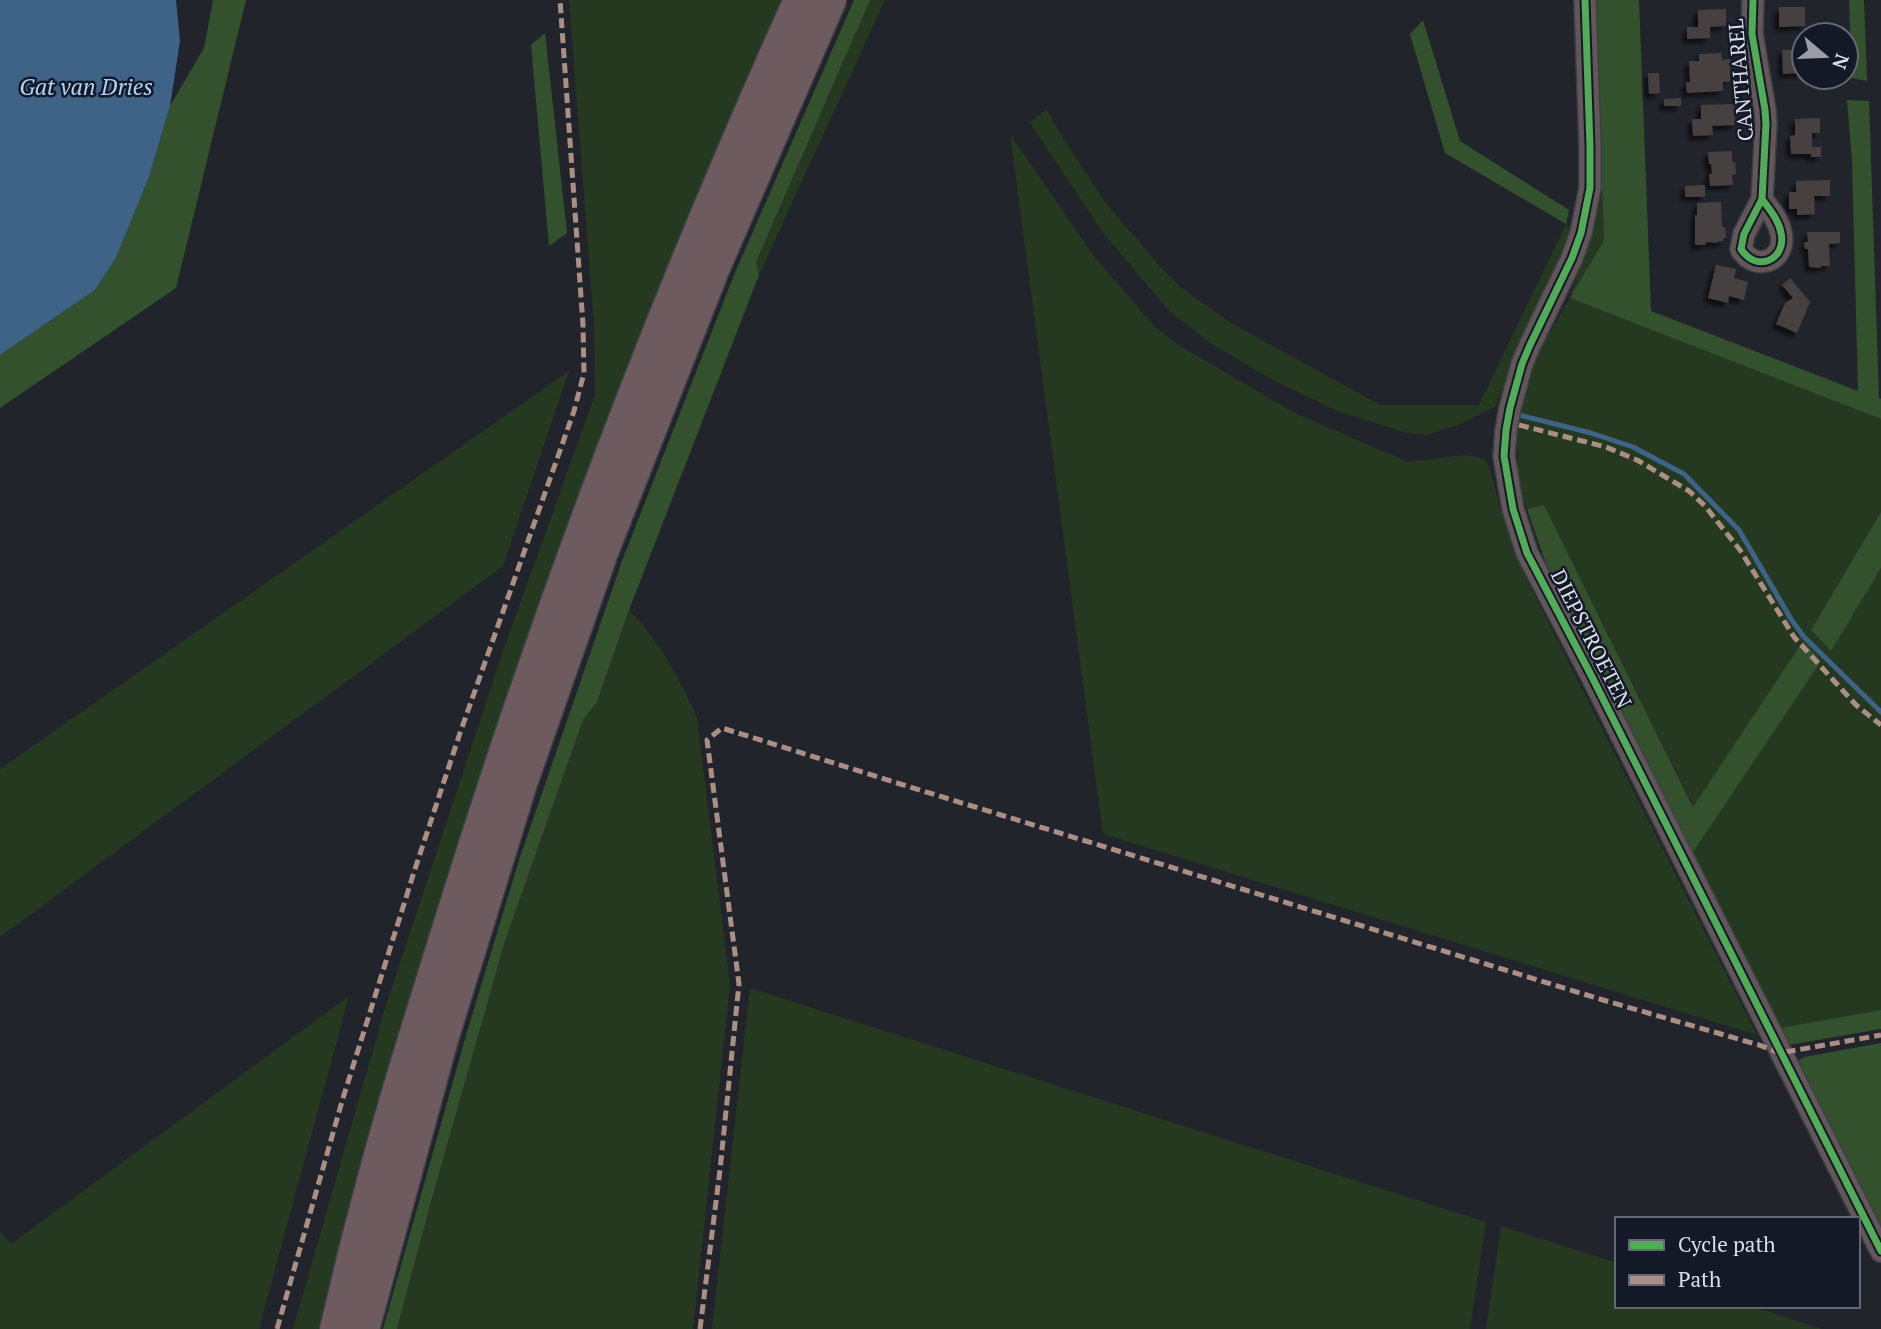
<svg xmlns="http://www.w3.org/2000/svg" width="1881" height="1329" font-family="'PT Serif',serif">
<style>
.green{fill:#253920}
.forest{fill:#34512d}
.water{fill:#3e6387}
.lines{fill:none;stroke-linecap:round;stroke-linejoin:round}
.stream{stroke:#3e6387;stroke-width:5}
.building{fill:#464140;filter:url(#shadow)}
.minor-casing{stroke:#3d3f46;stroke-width:24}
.highway-casing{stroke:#3d3f46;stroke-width:35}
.minor{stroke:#625659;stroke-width:21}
.highway{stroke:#6e5b5f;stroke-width:32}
.quiet{stroke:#ac8f84;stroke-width:5;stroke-dasharray:10 5;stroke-linecap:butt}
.cycleway-casing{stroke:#141927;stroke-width:11}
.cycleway{stroke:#51ab58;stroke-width:7}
.labels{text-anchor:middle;stroke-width:5;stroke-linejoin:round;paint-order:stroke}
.street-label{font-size:21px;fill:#dcdfea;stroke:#141927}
.water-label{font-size:23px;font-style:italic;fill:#afd3f8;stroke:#141927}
</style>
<defs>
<filter id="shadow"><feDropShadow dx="-4.5" dy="4.5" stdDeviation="2" flood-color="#0009"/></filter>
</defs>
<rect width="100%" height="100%" fill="#22242c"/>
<!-- green -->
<path class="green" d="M569,0H781L675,250L526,640L455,849L353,1193L318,1329H293L386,1005L503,651L595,395L594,325Z
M870,0H885L759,275L756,262Z
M1046,109L1061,135L1105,202L1158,264L1179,286L1231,323L1380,405H1479L1566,224L1572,227L1495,407L1456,426L1425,435L1403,432L1337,411L1273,380L1213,345L1169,311L1104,234L1030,123Z
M1010,134L1093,255L1155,327L1180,346L1295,413L1408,462L1464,455L1485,459C1494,476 1495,490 1500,508C1507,530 1515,551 1523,572L1757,1035L1103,834Z
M1602,193L1604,240L1571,298L1881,419V512L1811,630L1831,650L1881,568V1010L1780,1028L1691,855L1803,641L1694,807L1544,505L1527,509L1518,480L1517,432L1522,396L1536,356L1570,298Z
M569,371L503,566L0,937V769Z
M629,610C658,640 681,680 697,718L730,985L693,1329H397L429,1209L505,941L583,720L597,702Z
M750,988L1486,1222L1470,1329H712Z
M349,996L259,1329H0V1231L11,1244Z
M1501,1226L1617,1263V1306H1751L1822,1329H1486Z"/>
<!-- forest -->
<path class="forest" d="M213,0H246L176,288L0,408V355L95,290L116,258L149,177L170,106L204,48Z
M854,0H870L756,262L759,275L629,610L597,702L583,720L505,941L429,1209L397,1329H383L467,1032L519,860L622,561L734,275Z
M1595,0H1639L1651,311L1858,391L1852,161L1847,100L1869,101L1879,398L1881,399V419L1570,298L1604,240Z
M1849,0H1864L1867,81L1852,78Z
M1423,20L1460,141L1569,210L1566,224L1445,153L1410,34Z
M545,33L567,233L549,246L531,45Z
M1544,505L1693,807L1803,641L1821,661L1691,855L1545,561L1527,509Z
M1881,512V568L1831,651L1811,630Z
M1881,1010V1029L1789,1045L1780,1028Z
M1881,1043V1228L1797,1061L1804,1057Z"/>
<!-- water -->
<path class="water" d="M0,0H176L180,41L170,106L149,177L116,258L95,290L0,355Z"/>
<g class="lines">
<!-- stream -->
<path class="stream" d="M1519,415L1591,433L1633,447L1684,474L1739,530L1791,619L1804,637L1881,712"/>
</g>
<!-- building -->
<path class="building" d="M1779,7H1805V26L1779,27Z
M1726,9V26L1710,27V38L1687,39V27H1698V10Z
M1793,48H1804V73L1783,74L1782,50H1793Z
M1721,53L1722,60L1730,59V81L1723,82V91L1687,93L1686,82H1690L1689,61H1699V54Z
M1648,73H1659L1660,93L1649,94Z
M1681,98V106H1664V99Z
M1735,104V125L1712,126L1713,135L1693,136L1692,119H1701V105Z
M1820,118V133H1812V147H1821V157H1811V154H1791L1790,136L1795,135V119Z
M1732,151V162H1735L1736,174L1732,175L1733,185L1710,186L1709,174H1712L1711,164H1709L1708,152Z
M1830,180V196H1814L1815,214L1797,215V209H1789V192H1796V181Z
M1705,185V197H1685V186Z
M1721,202L1722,227H1725L1726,238H1723V241L1717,242V243L1706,242V245H1695V215H1697V203Z
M1807,232H1840V243L1829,244L1830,266H1821V268L1809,267L1808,249H1805L1804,242H1808Z
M1716,265L1736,269L1734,278L1748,282L1744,300L1729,296L1728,303L1708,298Z
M1790,278L1810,302L1797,333L1776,324L1785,303L1793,298L1782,285Z"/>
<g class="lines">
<!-- minor casing -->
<g class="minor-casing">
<path id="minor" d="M1585,0L1590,146V188L1581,233L1572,258L1530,345L1522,364L1510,408L1506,430L1504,456L1513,509L1527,553L1591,675L1881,1251
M1753,0L1752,34L1765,110L1766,124L1762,199L1744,234L1741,249C1757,274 1787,259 1781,233C1779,220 1769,209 1762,199"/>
</g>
<!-- highway casing -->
<g class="highway-casing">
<path id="highway" d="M336,1329C346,1290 354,1251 365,1212C389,1118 418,1026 447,933C545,615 663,303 800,0
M363,1329L442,1039L521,783L602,552L714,267L830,0"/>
</g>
<!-- minor -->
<use href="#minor" class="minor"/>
<!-- highway -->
<use href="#highway" class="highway"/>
<!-- quiet -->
<path class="quiet" d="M1519,425L1606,447L1637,460L1689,491L1705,506L1740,550L1794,637L1856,705L1881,725
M277,1329L343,1098L415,869L460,733L574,411L584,373L583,325L560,0
M700,1329L720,1170L739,984L707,740L722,728L897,783L1603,1000L1759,1045L1780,1053L1881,1035"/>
<!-- cycleway casing -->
<g class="cycleway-casing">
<path id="cycleway" d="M1585,0L1590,146V188L1581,233L1572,258L1530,345L1522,364L1510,408L1506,430L1504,456L1513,509L1527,553L1591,675L1881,1251
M1753,0L1752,34L1765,110L1766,124L1762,199L1744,234L1741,249C1757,274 1787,259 1781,233C1779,220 1769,209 1762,199"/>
</g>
<!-- cycleway -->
<use href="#cycleway" class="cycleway"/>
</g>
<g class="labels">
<!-- street labels -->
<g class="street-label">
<text transform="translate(1741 80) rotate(-95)" y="7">CANTHAREL</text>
<text transform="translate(1591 639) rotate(63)" y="7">DIEPSTROETEN</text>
</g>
<!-- water labels -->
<g class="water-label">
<text x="86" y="95">Gat van Dries</text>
</g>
</g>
<!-- legend -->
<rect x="1615" y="1217" width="245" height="91" fill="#141927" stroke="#646875" stroke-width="2"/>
<rect x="1629" y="1240" width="35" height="10" fill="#51ab58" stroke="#646875" stroke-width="2"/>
<text x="1678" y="1252" font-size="21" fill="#dcdfea">Cycle path</text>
<rect x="1629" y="1275" width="35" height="10" fill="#ac8f84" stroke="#646875" stroke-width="2"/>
<text x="1678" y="1287" font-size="21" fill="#dcdfea">Path</text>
<!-- north arrow -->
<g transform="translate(1825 56) rotate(109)"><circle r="33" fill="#141927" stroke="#646875" stroke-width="2"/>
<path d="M0-5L12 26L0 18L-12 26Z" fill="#9b9ea8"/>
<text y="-10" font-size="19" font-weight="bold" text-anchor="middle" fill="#dcdfea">N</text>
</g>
</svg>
